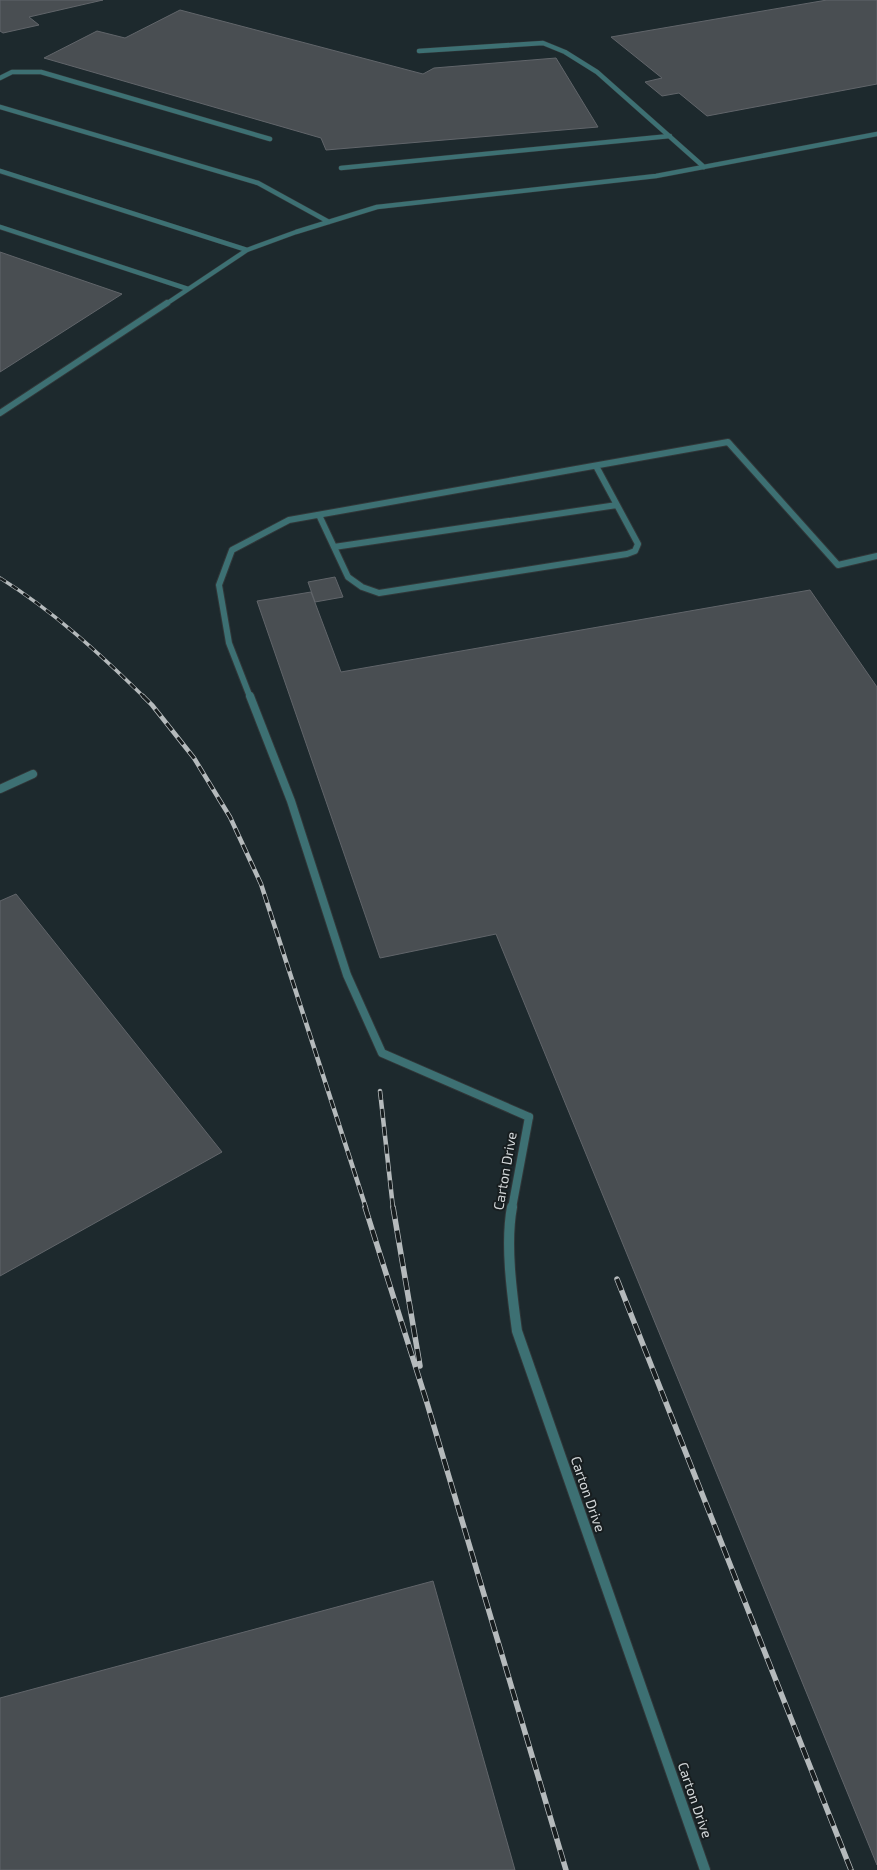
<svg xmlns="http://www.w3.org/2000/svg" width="877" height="1870" font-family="'Exo 2',sans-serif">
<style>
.built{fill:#1d292d}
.building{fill:#494e52;stroke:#61656a}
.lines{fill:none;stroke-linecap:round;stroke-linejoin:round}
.lane-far2-casing{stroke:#313739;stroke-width:5.5}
.lane-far1-casing{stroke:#313739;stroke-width:8}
.lane-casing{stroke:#313739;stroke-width:10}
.street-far1-casing{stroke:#313739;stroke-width:10}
.street-casing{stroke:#313739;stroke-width:12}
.lane-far2{stroke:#3d7073;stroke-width:4.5}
.lane-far1{stroke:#3d7073;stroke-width:6}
.lane{stroke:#3d7073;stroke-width:8}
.street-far1{stroke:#3d7073;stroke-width:8}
.street{stroke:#3d7073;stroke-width:10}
.rail-far2-casing{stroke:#b5babc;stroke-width:3.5}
.rail-far1-casing{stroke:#b5babc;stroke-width:4.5}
.rail-casing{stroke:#b5babc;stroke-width:5.5}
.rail-far2{stroke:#171d1f;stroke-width:2.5;stroke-dasharray:7;stroke-linecap:butt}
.rail-far1{stroke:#171d1f;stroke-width:3;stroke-dasharray:9;stroke-linecap:butt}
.rail{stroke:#171d1f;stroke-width:4;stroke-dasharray:12;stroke-linecap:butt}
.labels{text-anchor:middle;stroke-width:4;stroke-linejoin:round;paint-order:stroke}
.near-street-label{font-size:14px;fill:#d2d6d8;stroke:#171d1f}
</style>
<rect width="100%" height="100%" fill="#171d1f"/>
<!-- built -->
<path class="built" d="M0,0H877V1870H0Z"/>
<!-- building -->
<path class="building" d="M0,0H103L29,17L39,25L3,33L0,31Z
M827,0H877V84L707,116L679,93L662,96L645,82L662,78L611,37Z
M180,10L423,74L434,68L556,58L598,127L326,150L321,138L44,58L97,31L125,38Z
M0,252L122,294L0,372Z
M335,577L343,597L315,602L308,582Z
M810,590L877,687V1865L496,934L380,958L257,601L311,592L341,672Z
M16,894L222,1152L0,1276V901Z
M433,1581L515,1870H0V1698Z"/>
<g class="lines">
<!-- lane-far2 casing -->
<g class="lane-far2-casing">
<path id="lane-far2" d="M419,51L543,43L565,52L597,72L704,167
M0,78L12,72H41L270,139
M0,107L258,183L329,222
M341,168L670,136
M0,171L247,250
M0,227L188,289
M166,304L247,250L296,232L377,207L656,176L877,134"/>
</g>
<!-- lane-far1 casing -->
<g class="lane-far1-casing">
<path id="lane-far1" d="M0,413L167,303
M319,515L348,577L362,587L379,593L627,554L635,551L638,544L596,466
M334,547L617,505
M250,697L229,643L219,585L232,550L289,520L728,442L838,565L877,556"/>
</g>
<!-- lane casing -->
<g class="lane-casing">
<path id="lane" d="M250,696L291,801L347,975L382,1053L529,1117
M0,789L33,774"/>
</g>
<!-- street-far1 casing -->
<g class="street-far1-casing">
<path id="street-far1" d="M512,1208L529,1117"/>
</g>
<!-- street casing -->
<g class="street-casing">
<path id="street" d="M512,1207C505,1244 512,1294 517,1331L705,1870"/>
</g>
<!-- lane-far2 -->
<use href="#lane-far2" class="lane-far2"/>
<!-- lane-far1 -->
<use href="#lane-far1" class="lane-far1"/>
<!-- lane -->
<use href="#lane" class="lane"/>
<!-- street-far1 -->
<use href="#street-far1" class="street-far1"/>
<!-- street -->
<use href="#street" class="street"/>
<!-- rail-far2 casing -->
<g class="rail-far2-casing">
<path id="rail-far2" d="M0,578C53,611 99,653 144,697"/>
</g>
<!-- rail-far1 casing -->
<g class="rail-far1-casing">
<path id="rail-far1" d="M143,696L152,705L194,758L230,817L261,884L366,1208
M380,1091L393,1208"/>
</g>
<!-- rail casing -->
<g class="rail-casing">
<path id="rail" d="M365,1207L427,1403L566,1870
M393,1207L420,1366
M617,1279L851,1870"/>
</g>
<!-- rail-far2 -->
<use href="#rail-far2" class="rail-far2"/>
<!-- rail-far1 -->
<use href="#rail-far1" class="rail-far1"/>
<!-- rail -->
<use href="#rail" class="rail"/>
</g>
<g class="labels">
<!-- near-street labels -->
<g class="near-street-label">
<text transform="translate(505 1171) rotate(-80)" y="5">Carton Drive</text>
<text transform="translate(588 1494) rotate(71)" y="5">Carton Drive</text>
<text transform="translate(695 1800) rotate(71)" y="5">Carton Drive</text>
</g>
</g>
</svg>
